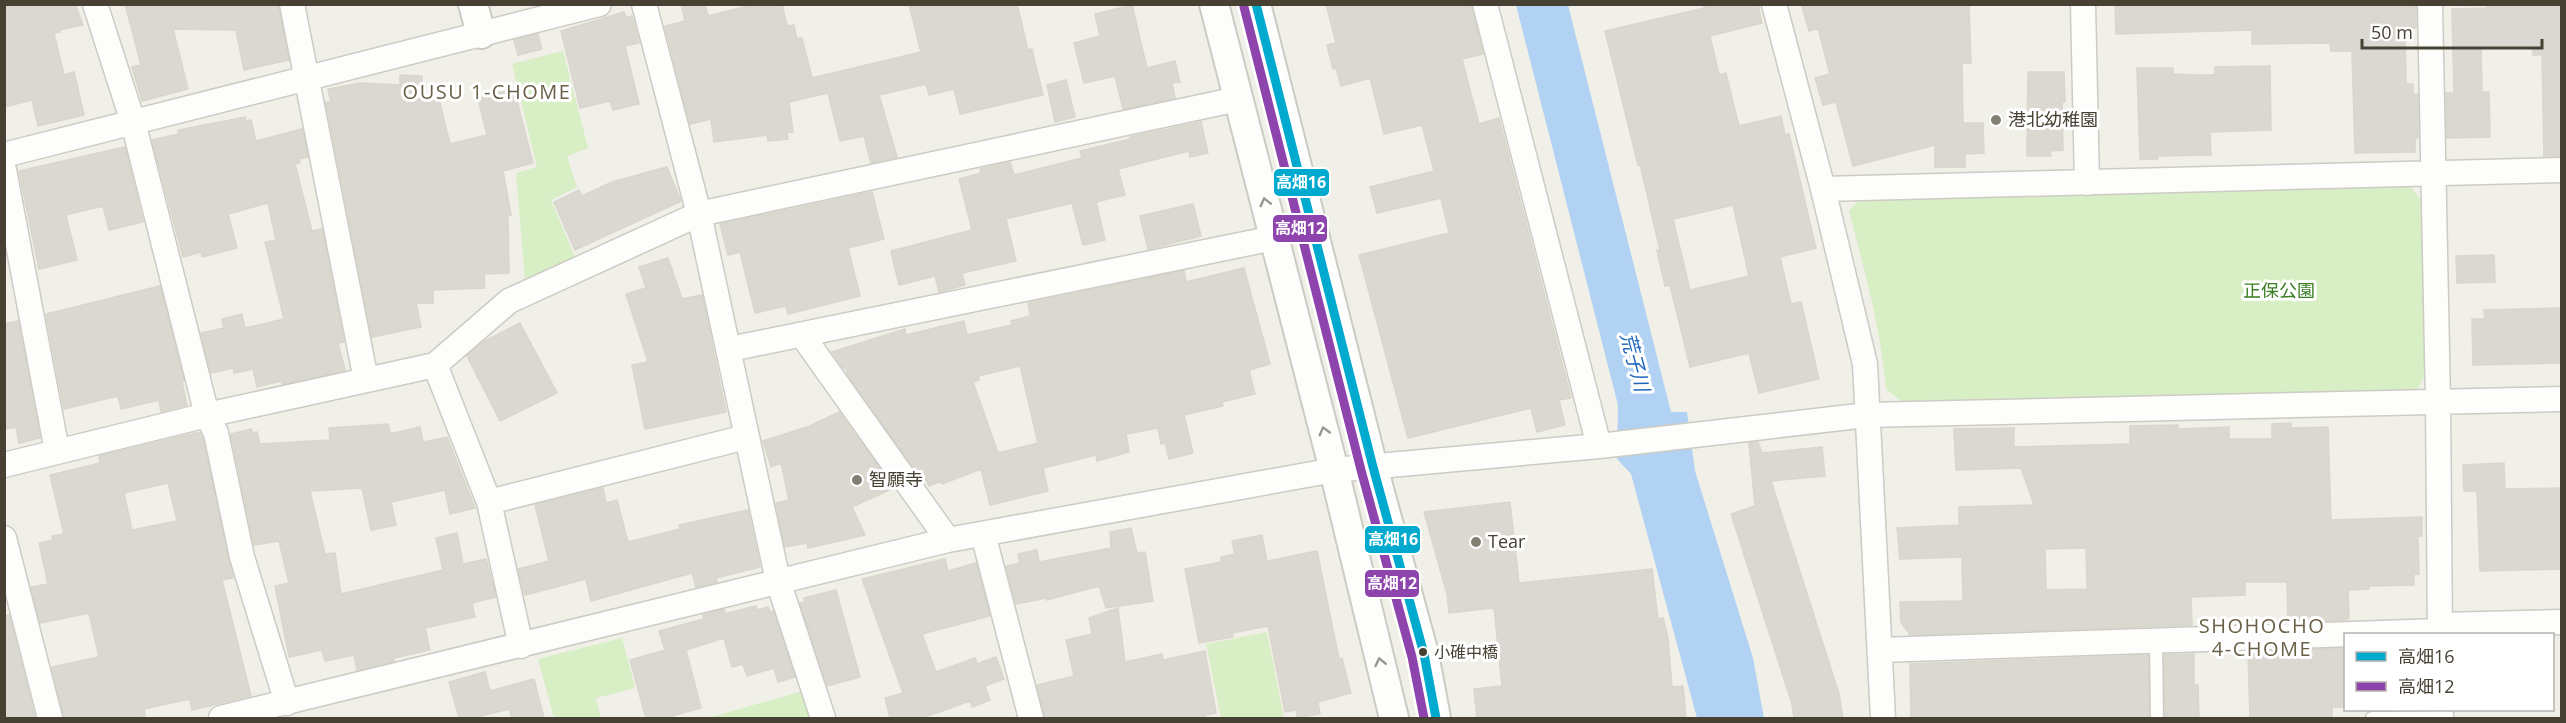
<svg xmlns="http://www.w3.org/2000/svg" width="2566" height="723" font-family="'Open Sans','Noto Sans JP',sans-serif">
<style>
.green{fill:#d8eec4}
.water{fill:#b2d2f3}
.building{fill:#dad8d0;stroke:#d8d6cd;stroke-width:1.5;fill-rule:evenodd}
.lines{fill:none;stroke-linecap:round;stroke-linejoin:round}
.service-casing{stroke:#cccbc4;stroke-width:15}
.minor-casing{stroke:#cccbc4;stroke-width:27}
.tertiary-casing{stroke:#cccbc4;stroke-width:32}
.service{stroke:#fdfdfc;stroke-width:12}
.minor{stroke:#fdfdfc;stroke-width:24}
.tertiary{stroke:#fdfdfc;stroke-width:28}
.bus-1-casing{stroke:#fff;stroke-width:14}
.bus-2-casing{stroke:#fff;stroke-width:14}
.bus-1{stroke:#00a9ce;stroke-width:9}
.bus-2{stroke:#8e44ad;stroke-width:9}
.oneway{stroke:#99968d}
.poi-dot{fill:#827e72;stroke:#fff;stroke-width:2}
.bus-dot{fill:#474133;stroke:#fff;stroke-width:2}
.labels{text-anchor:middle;stroke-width:6;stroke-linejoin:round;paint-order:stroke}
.bus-label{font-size:16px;fill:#474133;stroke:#fff;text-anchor:start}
.poi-label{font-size:18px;fill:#474133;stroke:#fff;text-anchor:start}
.park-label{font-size:18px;fill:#387f20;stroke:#fff}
.neighbourhood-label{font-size:20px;letter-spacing:1.5px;fill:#6b6149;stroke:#fff}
.water-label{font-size:20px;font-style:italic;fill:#2068be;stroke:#fff}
.line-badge{stroke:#fff;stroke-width:2}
.badge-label{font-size:16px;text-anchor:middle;font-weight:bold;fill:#fff}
</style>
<rect width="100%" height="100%" fill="#f0efe8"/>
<!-- green -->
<path class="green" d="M563,51L588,148L567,156L577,187L551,200L575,257L525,281L516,173L537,167L512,64Z
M2409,185L2423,202L2426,373L2417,390L1901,401L1886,389C1881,329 1864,269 1849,211L1861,198Z
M1267,632L1284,718H1221L1206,644Z
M622,638L635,688L596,698L601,718H554L538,659Z
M803,691L812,718H708Z"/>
<!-- water -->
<path class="water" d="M1516,5H1568L1671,412H1687L1695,471L1753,658L1764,718H1697L1631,474L1617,459L1618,405Z"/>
<!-- building -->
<path class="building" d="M4,4H75L83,25L59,30L60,32L54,33L64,75L74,72L84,115L38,126L32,100L4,107Z
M125,4H278L289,60L244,70L236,30L173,29L188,89L142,101L132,67L141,65Z
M681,4H705L708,16L755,4H782L787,26L794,25L797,39L802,38L812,78L921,52L909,4H1017L1028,50L1032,49L1043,95L960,114L954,89L929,95L926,84L879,95L897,157L871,163L864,136L840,141L828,93L789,102L793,132L787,133L788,139L768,141L767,135L714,142L711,119L690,124L665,26L685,21Z
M1326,4H1471L1483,54L1462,59L1479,124L1499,118L1571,398L1559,400L1565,425L1537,432L1531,408L1408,438L1359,255L1449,233L1441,198L1377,213L1370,187L1434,171L1422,125L1384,134L1370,78L1341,86L1336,68L1333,69L1327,45L1336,43Z
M1704,4H1758L1762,23L1710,36L1719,75L1726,73L1739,126L1781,116L1785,135L1789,134L1816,248L1780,257L1791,304L1801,302L1819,379L1759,393L1749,353L1690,367L1670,285L1665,286L1657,250H1660L1640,164L1638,165L1605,31L1704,8ZM1733,205L1749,276L1690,290L1673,219Z
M1812,4L1969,5L1971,63H1962L1963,123H1983L1984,153L1965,154V167H1935V145L1853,166L1836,102L1823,105L1815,78L1830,74L1818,28L1809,31L1802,7Z
M2115,4H2416V28H2405L2406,84H2413V94H2418V138H2415V152L2355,153L2352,51H2331L2330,43L2252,44V30L2116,34Z
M2487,4H2562V156H2544L2542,55H2533V46L2481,47L2482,92H2489L2490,137L2447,138L2446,93H2454L2452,9L2487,8Z
M1132,5L1147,68L1175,61L1180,82L1172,83L1175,98L1123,109L1115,76L1084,83L1074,43L1100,36L1095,14Z
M624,12L626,17L632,16L639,43L625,46L639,104L613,110L610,101L580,108L561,31Z
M538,34L542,49L518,55L514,40Z
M2270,66L2271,130L2210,132L2211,155L2157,156L2158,159H2140L2137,68H2173V74L2197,75H2215V67Z
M2028,72H2064L2065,102H2062L2063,150L2050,151L2051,156H2027Z
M400,75L422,76L421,99L438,95L450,144L487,135L478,98L514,89L533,163L503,171L511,215H508L509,273L484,274L485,288L433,290V303H416L421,327L372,337L326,102H331L328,89L360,83L400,85Z
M1066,80L1075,117L1055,122L1047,85Z
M245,117L246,121L251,120L256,141L302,129L308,157L299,159L300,163L295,164L312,231L322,229L344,342L338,343L345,370L282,384L281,381L257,387L253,369L234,373L233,368L211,373L201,333L224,328L222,319L242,314L245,328L284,319L265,242L276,240L268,203L228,214L237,248L202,257L201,252L183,257L152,140L179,134L178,130Z
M1201,122L1208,153L1190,157L1189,151L1118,169L1125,195L1096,202L1105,240L1083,245L1072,203L1006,219L1016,261L962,273L965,285L939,292L935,276L899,285L891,251L972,230L959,179L981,173L980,169L1010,162L1014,175L1082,158L1080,151L1130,139V137Z
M125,147L143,222L109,230L103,206L66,215L77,260L39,269L19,171Z
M667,167L681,201L575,250L554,202L579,190L582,196L612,182Z
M872,192L884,239L848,248L860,296L788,314L786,306L755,313L740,252L728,255L720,224Z
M1193,204L1201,236L1148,249L1140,216Z
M2494,255L2495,282L2457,283L2456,256Z
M668,258L682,299L702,295L726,412L645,429L632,365L648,362L626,294L646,288L639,267Z
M1244,268L1270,364L1249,370L1255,394L1222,402L1223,406L1184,415L1193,453L1169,459L1165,443L1161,444L1158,428L1126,434L1129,452L1097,461L1096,455L1043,468L1048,491L990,505L981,469L942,484L941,481L929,486L926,480L923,481L848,376L846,368H843L832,352L905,329L906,335L964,321L967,335L1012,325L1011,321L1030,316L1028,303L1184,271L1186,282ZM1020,366L1038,443L998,453L973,382L979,380L978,376Z
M160,286L184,381L182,382L187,405L161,412L159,400L121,409L118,396L64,409L46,314Z
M2562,308V363L2473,365L2472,319H2485L2484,310Z
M18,321L40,438L19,443L16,427L4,429V324Z
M520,323L557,393L500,421L467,356L485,341Z
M839,412L894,488L852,507L865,535L808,548L807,543L785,547L776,503L789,500L781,463L771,467L763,441L810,426Z
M2291,423V428L2328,427L2331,520L2422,517V536H2418L2419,574H2414V585L2369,586V589L2348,590L2349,618L2346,620L2288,622L2287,582H2245V595L2191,597L2192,625L1910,635L1901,622L1900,602L1963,601L1962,557L1900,559L1897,528L1959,525V507L2034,505L2021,468L1956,470L1954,429L2014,428V447L2130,444V426L2178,425V429L2229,427V439H2272V424ZM2086,548L2087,589L2046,590L2045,549Z
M388,424L390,434L420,427L423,442L447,437L475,508L450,514L445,490L391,502L396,525L371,530L362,488L310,491L325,554L335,553L341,594L443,570L436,538L457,533L463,564L486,559L496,597L472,603L475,617L425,628L430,650L394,658V661L357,670L354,655L325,661L322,650L289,657L275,586L289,583L279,541L254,545L231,434L252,429V433L257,432L260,444L330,440L329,428Z
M195,433H200L203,440L233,578L222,580L251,696L192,710L190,699L144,709L145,716L135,718H64L52,667L99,657L89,613L40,623L31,587L48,584L39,543L53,540L52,536L64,534L50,475L100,463L99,456ZM168,483L177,521L132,530L124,493Z
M1758,442L1762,453L1822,447L1825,476L1771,481L1839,694L1843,718H1794L1792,704L1731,514L1755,506L1749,443Z
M2504,463L2505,489L2562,488V569L2480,571L2477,491H2464L2463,465Z
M603,488L606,503L617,500L628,542L680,529L679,525L748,510L760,567L716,578L717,582L696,587L692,573L591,601L586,579L525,595L518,569L549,561L535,505Z
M1510,502L1519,583L1652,569L1658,619L1663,618L1668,638L1672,687L1683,686L1686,716L1666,718H1477L1474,689L1502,686L1494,608L1449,613L1447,594L1424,512Z
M1131,528L1137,553L1145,552L1153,601L1106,608L1099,586L1047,600V598L1016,604L1006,566L1020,563L1018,554L1037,550L1039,562L1111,548L1110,532Z
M1262,535L1267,561L1317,551L1339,659L1342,658L1351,693L1318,702L1320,714L1297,718L1296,710L1285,712L1268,626L1232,633L1233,637L1199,643L1185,569L1221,562V557L1235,554L1232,541Z
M945,559L948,571L976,563L990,616L922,634L936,672L975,658L977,664L996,657L1004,679L985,686L990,700L972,707L970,701L922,718H890L885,698L903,693L862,579Z
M836,590L860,677L827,686L800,603L805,602L804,598Z
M756,606L757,610L768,607L770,612L773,611L795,677L778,682L774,668L747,676L743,664L732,667L724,638L686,650L701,708L672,716L673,718H646L630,660L665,650L659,631L704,619L703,615L724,609L725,614Z
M1118,608L1125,662L1162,654L1163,660L1205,651L1216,713L1206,715V718H1045L1037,685L1074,676L1066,640L1092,634L1089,618Z
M9,615L35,718H4V616Z
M2346,648V707H2332V718H2250L2248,652Z
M2194,654V685H2198L2199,718H2165L2164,655Z
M2148,655L2149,718H1911L1910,664Z
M485,672L490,691L534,679L544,718H512L509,709L473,718H459L449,682Z"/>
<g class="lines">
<!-- service casing -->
<g class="service-casing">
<path id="service" d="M2156,641L2157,718
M2372,718L2441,717"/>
</g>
<!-- minor casing -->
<g class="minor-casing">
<path id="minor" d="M95,4L133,122L207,415L216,433L242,557L287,703
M292,4L366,380
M644,4L699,214L778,581L823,718
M1485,4L1599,446
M1774,4L1823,189L1865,364L1883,718
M2083,4L2087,183
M2430,4L2438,402L2440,634
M4,155L599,4
M4,170L57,451
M1823,189L2562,170
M802,335L948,540
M730,349L1274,238
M435,365L509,301L699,214L1238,99
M4,465L207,415L435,365L489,502L521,646
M489,502L746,437
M983,534L1031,718
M4,538L50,718
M2440,625L2562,622
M1880,650L2440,631
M2441,710V718
M221,718L948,540L1334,470L1599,446L1867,415L2562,399"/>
</g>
<!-- tertiary casing -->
<g class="tertiary-casing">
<path id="tertiary" d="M473,4L481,34
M1214,4L1334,470L1394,718
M1256,4L1373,467L1424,654L1436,718"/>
</g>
<!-- service -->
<use href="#service" class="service"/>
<!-- minor -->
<use href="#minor" class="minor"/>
<!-- tertiary -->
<use href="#tertiary" class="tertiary"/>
<!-- bus-1 casing -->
<g class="bus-1-casing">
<path id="bus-1" d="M1256,4L1373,467L1424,654L1436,718"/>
</g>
<!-- bus-2 casing -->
<g class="bus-2-casing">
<path id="bus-2" d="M1244,7L1361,470L1412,657L1424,718"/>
</g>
<!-- bus-1 -->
<use href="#bus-1" class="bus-1"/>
<!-- bus-2 -->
<use href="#bus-2" class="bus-2"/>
</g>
<!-- one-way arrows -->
<defs><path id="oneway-chevron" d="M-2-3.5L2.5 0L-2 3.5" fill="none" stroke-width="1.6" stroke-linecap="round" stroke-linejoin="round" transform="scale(1.5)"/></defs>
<g class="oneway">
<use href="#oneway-chevron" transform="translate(1265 202) rotate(-104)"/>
<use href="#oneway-chevron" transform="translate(1324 431) rotate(-105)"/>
<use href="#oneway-chevron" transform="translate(1380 662) rotate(-103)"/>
</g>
<!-- markers -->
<g class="poi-dot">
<circle cx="1996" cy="120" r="6"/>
<circle cx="857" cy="480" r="6"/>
<circle cx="1476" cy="542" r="6"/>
</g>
<circle class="bus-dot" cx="1423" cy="652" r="5"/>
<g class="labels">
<!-- bus labels -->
<g class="bus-label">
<text x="1434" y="658">小碓中橋</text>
</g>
<!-- poi labels -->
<g class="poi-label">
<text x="2008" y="126">港北幼稚園</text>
<text x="869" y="486">智願寺</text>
<text x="1488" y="548">Tear</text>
</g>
<!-- park labels -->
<g class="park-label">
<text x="2279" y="297">正保公園</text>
</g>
<!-- neighbourhood labels -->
<g class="neighbourhood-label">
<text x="487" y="99">OUSU 1-CHOME</text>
<text x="2262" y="633">SHOHOCHO<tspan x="2262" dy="23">4-CHOME</tspan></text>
</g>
<!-- water labels -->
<g class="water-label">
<text transform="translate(1635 362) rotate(75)" y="7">荒子川</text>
</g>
</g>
<g class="line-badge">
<rect x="1273" y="168" width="57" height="29" rx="6" fill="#00a9ce"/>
<rect x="1272" y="214" width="56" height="29" rx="6" fill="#8e44ad"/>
<rect x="1364" y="525" width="57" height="29" rx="6" fill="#00a9ce"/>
<rect x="1364" y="569" width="56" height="29" rx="6" fill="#8e44ad"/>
</g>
<g class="badge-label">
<text x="1301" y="188">高畑16</text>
<text x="1300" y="234">高畑12</text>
<text x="1393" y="545">高畑16</text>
<text x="1392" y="589">高畑12</text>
</g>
<!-- border -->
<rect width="2566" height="723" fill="none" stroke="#474133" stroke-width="12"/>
<!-- legend -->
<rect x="2344" y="633" width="210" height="78" fill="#ffffff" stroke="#b5b3ad" stroke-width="1.5"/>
<rect x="2356" y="652" width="30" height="9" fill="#00a9ce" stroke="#b5b3ad" stroke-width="1.5"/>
<text x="2398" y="663" font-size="18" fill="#474133">高畑16</text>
<rect x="2356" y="682" width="30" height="9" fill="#8e44ad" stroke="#b5b3ad" stroke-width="1.5"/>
<text x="2398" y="693" font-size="18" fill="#474133">高畑12</text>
<!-- scale -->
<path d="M2362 39v9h180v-9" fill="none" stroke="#474133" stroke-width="3"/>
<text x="2371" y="39" font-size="18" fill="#474133" stroke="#ffffff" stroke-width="4.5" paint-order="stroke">50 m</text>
</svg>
